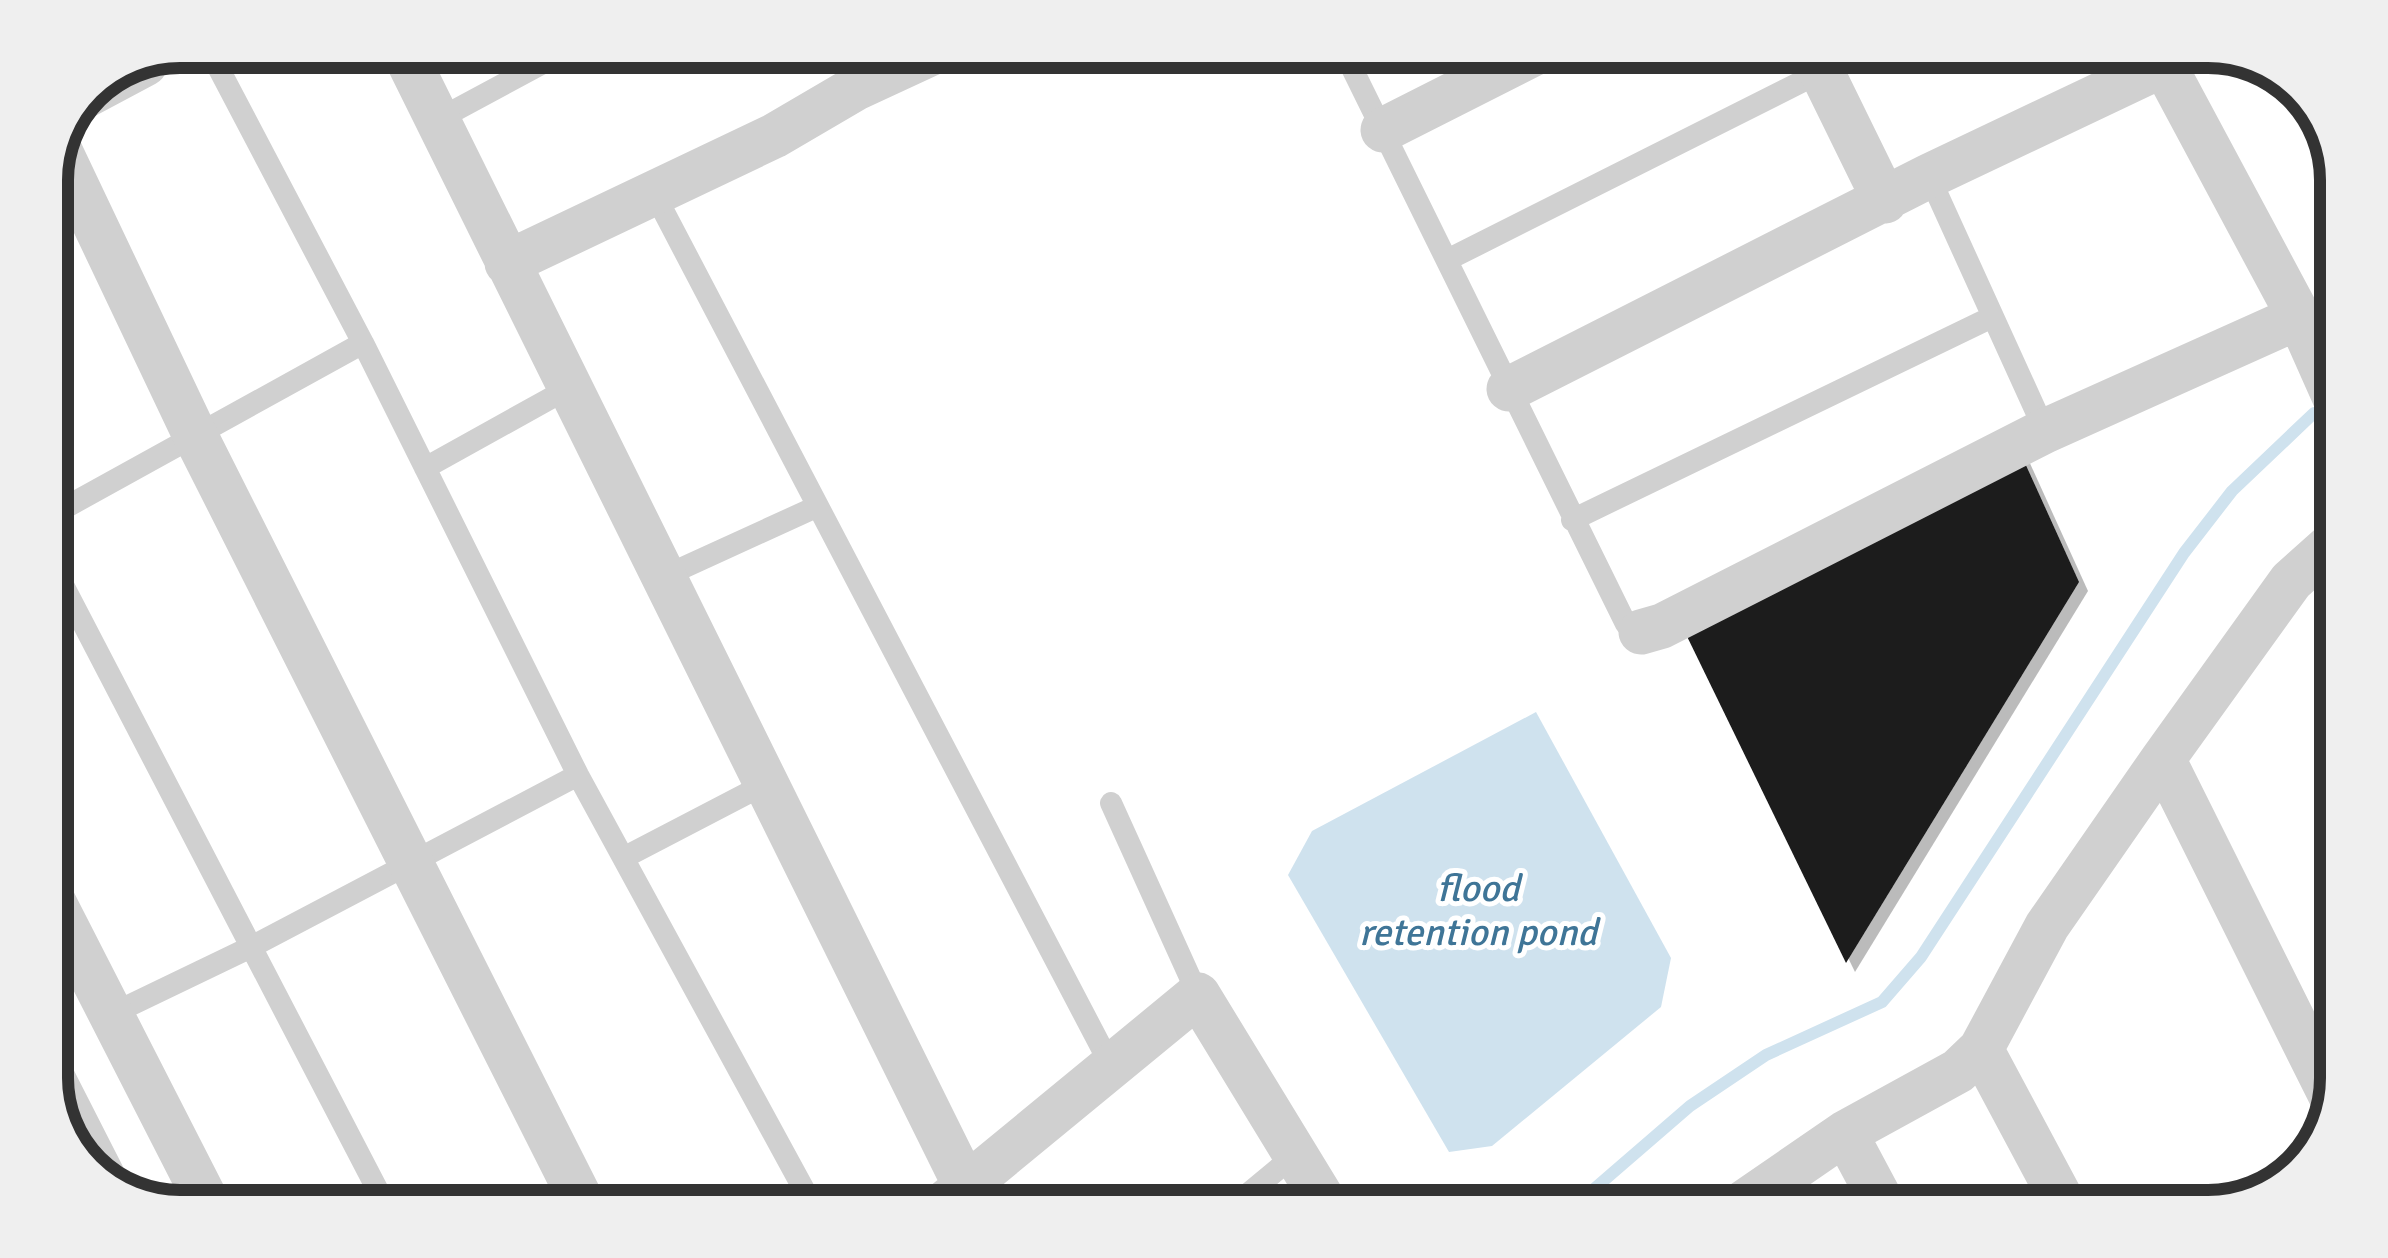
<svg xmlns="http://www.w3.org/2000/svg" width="2388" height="1258" font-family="Signika,sans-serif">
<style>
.water{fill:#cfe2ee}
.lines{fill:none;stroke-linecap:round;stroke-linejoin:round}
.stream{stroke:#cfe2ee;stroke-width:12}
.building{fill:#1a1a1a;filter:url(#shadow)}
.service{stroke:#d0d0d0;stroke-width:22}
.minor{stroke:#d0d0d0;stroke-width:45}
.labels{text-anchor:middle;stroke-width:10;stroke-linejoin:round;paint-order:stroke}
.water-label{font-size:38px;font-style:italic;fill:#3f7597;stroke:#fff}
.rim{fill:none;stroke:#333;stroke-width:12}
</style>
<defs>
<filter id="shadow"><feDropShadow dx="9" dy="9" stdDeviation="0" flood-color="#0004"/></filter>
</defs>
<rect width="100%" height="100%" fill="#fff"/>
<!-- water -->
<path class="water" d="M1536,712L1671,958L1661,1007L1492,1146L1449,1152L1288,875L1312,831Z"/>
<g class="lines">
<!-- stream -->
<path class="stream" d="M1572,1208L1690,1106L1766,1055L1882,1002L1921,957L2184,553L2232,491L2314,413"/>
</g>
<!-- building -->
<path class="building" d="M2019,450L2079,582L1846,963L1680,622Z"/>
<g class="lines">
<!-- service -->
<path class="service" d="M209,50L363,343L578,775L814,1208
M838,50L856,88
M1343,50L1626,624L1641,632
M437,120L567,50
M1929,176L2045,431
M654,193L1110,1064
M1449,259L1821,72
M425,468L569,388
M50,516L363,343
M1572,520L1990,318
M50,560L387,1208
M665,576L816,507
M1111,803L1198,995
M625,857L769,782
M114,1013L251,947L578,775
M1231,1208L1296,1154"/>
<!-- minor -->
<path class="minor" d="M403,50L965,1185
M1811,50L1885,201
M2156,50L2299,317L2338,405
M85,96L145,64
M1383,130L1541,50
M60,151L194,433L585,1208
M507,263L774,136L856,88L938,50
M1509,389L1929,176L2163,65
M1641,632L1662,626L2045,431L2299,317
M2163,759L2333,1100
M50,895L210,1208
M1981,1049L2066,1208
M50,1073L104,1179
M1845,1133L1885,1208
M939,1208L1198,995L1328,1208
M1736,1208L1845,1133L1958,1071L1981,1049L2047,926L2163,759L2291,581L2338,539"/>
</g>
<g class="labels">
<!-- water labels -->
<g class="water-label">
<text x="1478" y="901">flood<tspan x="1478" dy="44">retention pond</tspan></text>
</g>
</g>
<!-- crop -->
<path d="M0 0H2388V1258H0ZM180 68H2208A112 112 0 0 1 2320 180V1078A112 112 0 0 1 2208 1190H180A112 112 0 0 1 68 1078V180A112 112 0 0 1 180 68Z" fill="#efefef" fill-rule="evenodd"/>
<path class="rim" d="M180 68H2208A112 112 0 0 1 2320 180V1078A112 112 0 0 1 2208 1190H180A112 112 0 0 1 68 1078V180A112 112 0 0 1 180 68Z"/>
</svg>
